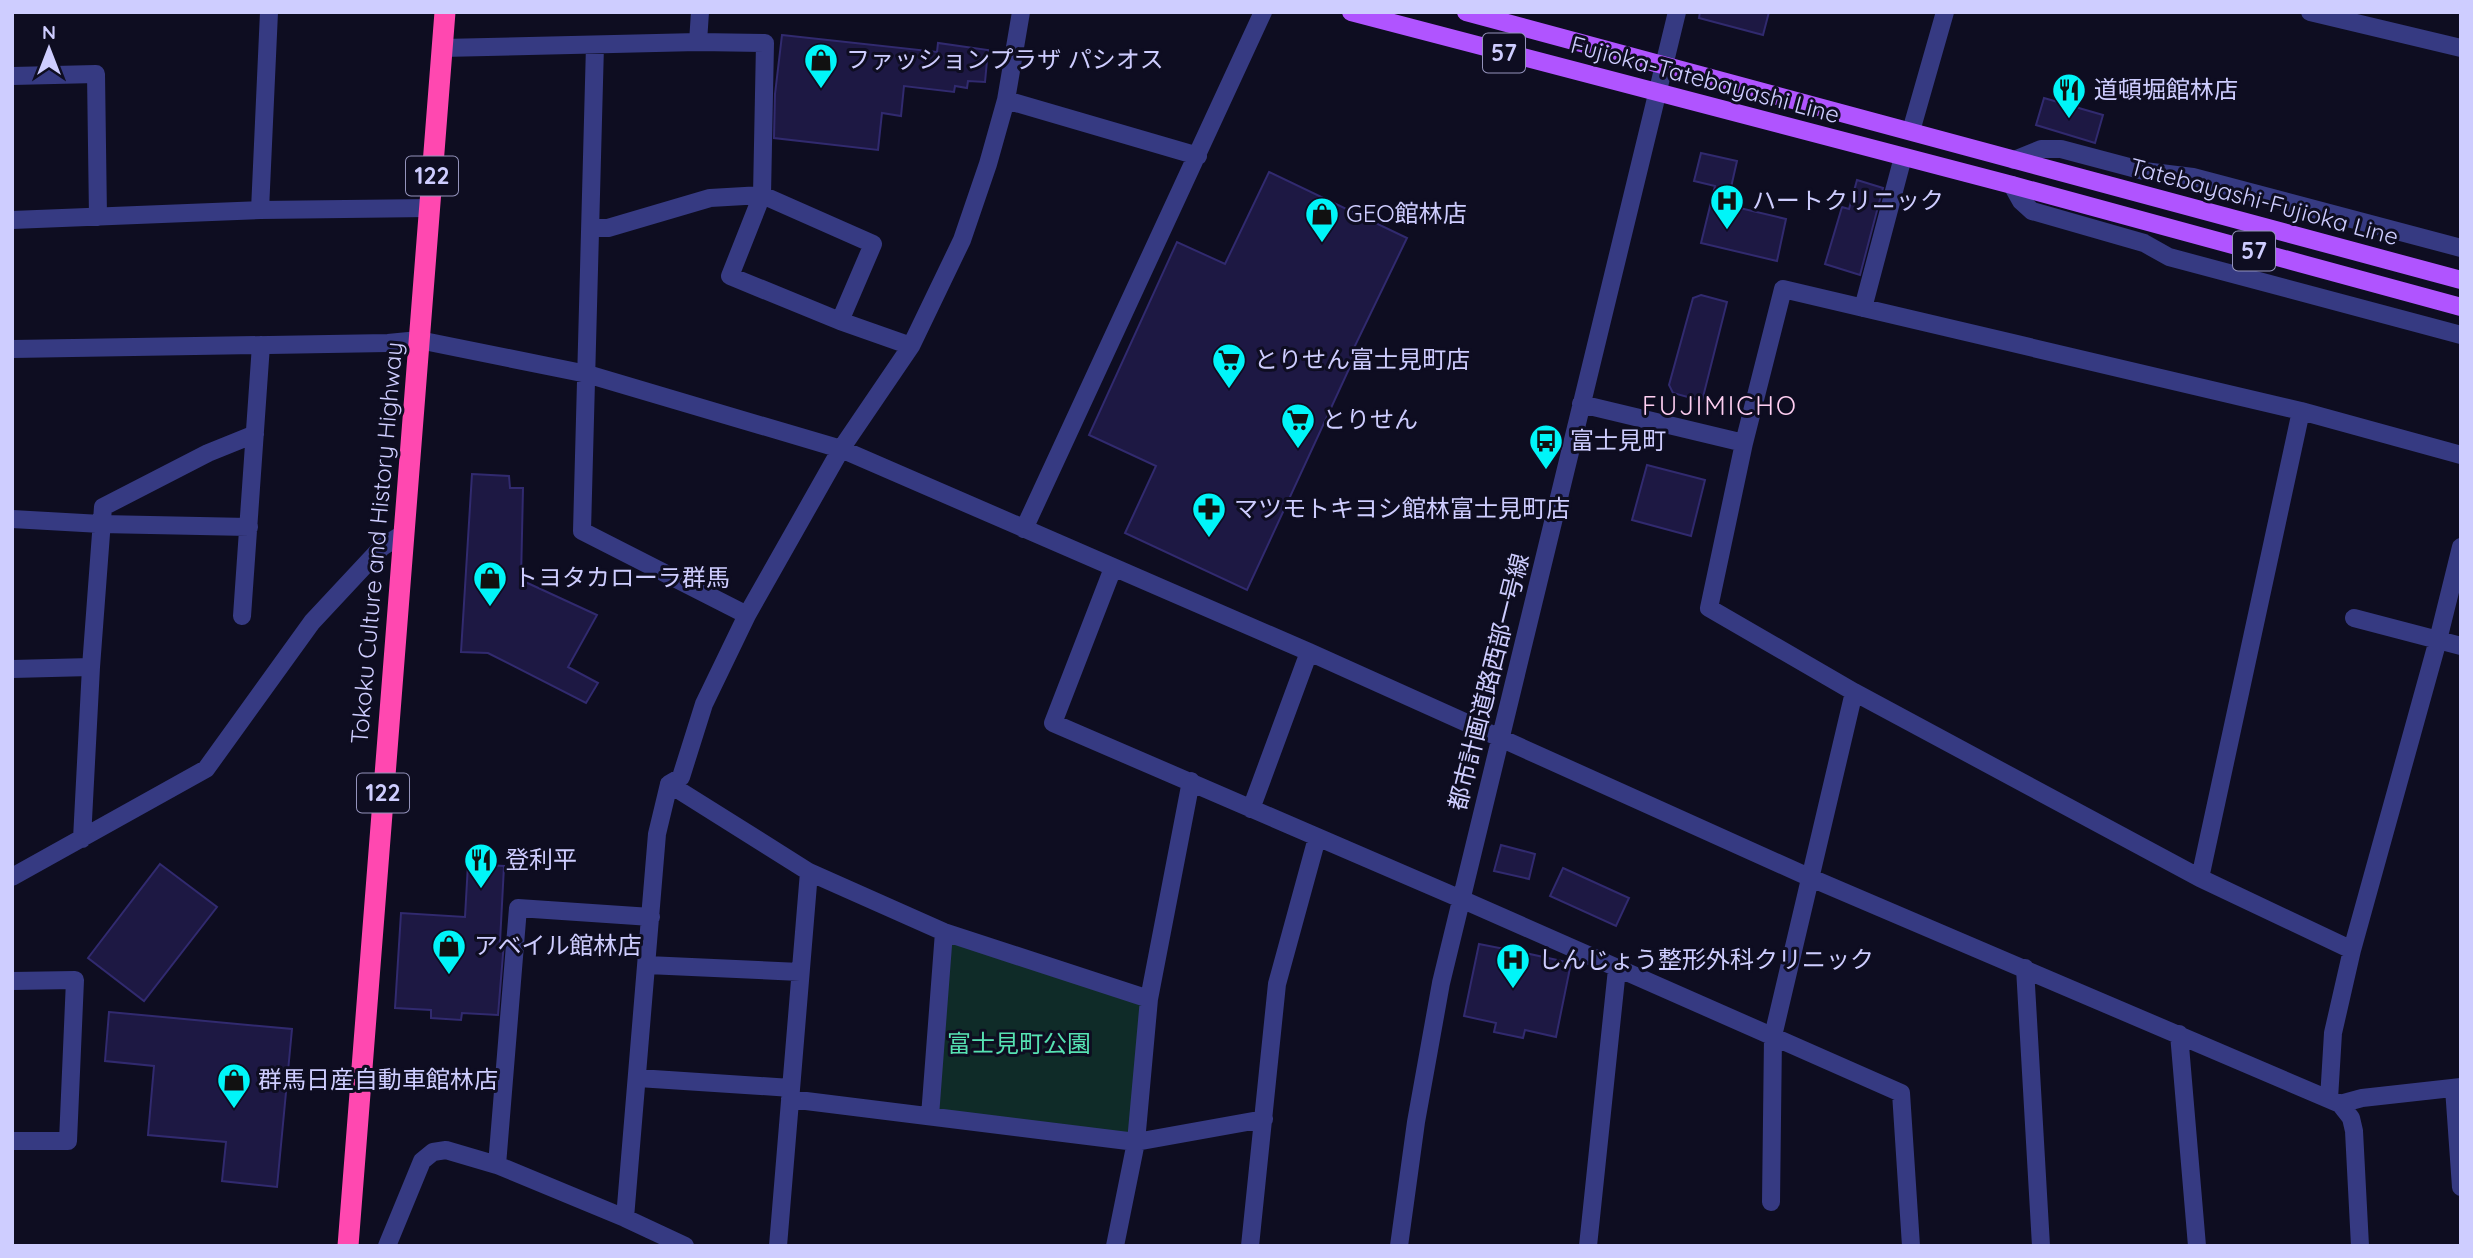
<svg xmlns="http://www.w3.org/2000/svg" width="2473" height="1258" font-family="Quicksand,'Noto Sans JP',sans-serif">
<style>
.green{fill:#0f2b28}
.building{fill:#1d1843;stroke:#312a6f;stroke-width:2}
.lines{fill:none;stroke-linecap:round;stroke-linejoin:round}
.minor{stroke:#363a82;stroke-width:18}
.major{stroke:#b054ff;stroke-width:18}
.highway{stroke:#ff48b0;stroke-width:21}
.labels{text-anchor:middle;stroke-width:6;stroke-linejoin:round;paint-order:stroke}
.shield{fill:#0e0d21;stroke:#9493bc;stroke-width:2}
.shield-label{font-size:23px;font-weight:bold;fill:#cecdff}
.poi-label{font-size:24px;fill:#cecdff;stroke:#0e0d21;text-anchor:start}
.street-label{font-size:24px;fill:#cecdff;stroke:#0e0d21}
.park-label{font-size:24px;fill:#56e2b2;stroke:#0e0d21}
.neighbourhood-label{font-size:26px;letter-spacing:2px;fill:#ffcff2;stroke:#0e0d21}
</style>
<rect width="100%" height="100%" fill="#0e0d21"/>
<!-- green -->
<path class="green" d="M944,932L1149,999L1136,1142L930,1116Z"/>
<!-- building -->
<path class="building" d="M1700,12H1769L1763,35L1699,18Z
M782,35L937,52L938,43L988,50L985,82L968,81L967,88L955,86L954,92L904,86L901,116L882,113L878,150L774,138L775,94Z
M2044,98L2103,115L2095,143L2036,125Z
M1701,153L1737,161L1727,205L1786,219L1777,261L1701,243L1715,186L1694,181Z
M1269,172L1407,238L1351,354L1355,356L1247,590L1125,533L1156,466L1089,435L1177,242L1225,264Z
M1857,180L1883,188L1860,275L1825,264L1842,207L1849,209Z
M1701,295L1727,302L1702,401L1673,393L1669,385L1693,298Z
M1647,465L1705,480L1691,536L1632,520Z
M472,474L509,476L510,488H523L521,580L597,615L568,667L598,683L586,703L488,653L461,652Z
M1501,845L1535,854L1529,879L1494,871Z
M160,864L217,907L144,1001L88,958Z
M468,864L504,866L500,942H504L498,1015L462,1013L461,1020L431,1018V1010L395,1008L401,913L465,917Z
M1563,868L1629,898L1616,926L1550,896Z
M1479,944L1510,950V952L1523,957L1525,953L1571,963L1556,1037L1525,1030L1523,1038L1494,1032L1496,1023L1464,1016Z
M109,1012L292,1029L277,1187L222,1181L226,1142L148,1135L154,1066L105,1061Z"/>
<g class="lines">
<!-- minor -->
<path class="minor" d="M2310,12L2461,48
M698,42L700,12
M595,45L582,531L747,615
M442,48L698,42L765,43L762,195L730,276L840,321L911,346
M12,76L96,74L98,217
M1006,100L1198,156
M1911,131L1945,12
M2014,160L2041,149H2061L2144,171L2193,177L2461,248
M2012,185L2021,201L2032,211L2144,243L2169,257L2461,335
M260,210L269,12
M12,220L260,210L430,208
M591,228H608L710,198L762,195L873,244L840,321
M1863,308L1903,157
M12,349L388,343L419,340L587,374L841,449L1309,652L1811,878L2340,1104L2351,1118L2354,1131L2360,1246
M1581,404L1744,443
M12,519L101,524L249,527
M1024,529L1263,12
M1113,568L1053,723L1461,899L1901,1093L1911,1246
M242,616L261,345
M2354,618L2461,646
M12,669L91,667
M669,784L809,872L944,932L1149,999
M1251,809L1309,652
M82,839L91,667L103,507L208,453L255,434
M12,877L206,769L312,622L382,547L403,534
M2200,878L2301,411
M2352,950L2200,878L1854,692L1709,608L1744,443L1783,289L2301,411L2461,455
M647,965L800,972
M2025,968L2041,1246
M12,981L75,980L68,1141H12
M2179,1034L2197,1246
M638,1078L791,1088
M2454,1088L2461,1187
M790,1099L1136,1142L1264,1119
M2329,1099L2333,1033L2352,950L2438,640L2461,547
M2340,1104L2362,1098L2461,1087
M930,1116L944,932
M497,1165L518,908L651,917
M1771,1202L1773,1036L1854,692
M625,1218L657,834L669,784L681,777L704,704L747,615L841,449L911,346L962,240L988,164L1006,100L1021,12
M387,1246L422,1161L433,1152L446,1150L497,1165L625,1218L685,1246
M778,1246L809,872
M1115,1246L1136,1142L1149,999L1191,781
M1250,1246L1277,984L1317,838
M1399,1246L1416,1122L1441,983L1677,12
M1588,1246L1617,969"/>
<!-- major -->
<path class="major" d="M1351,12L2012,185L2461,307
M1466,12L2461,280"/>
<!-- highway -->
<path class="highway" d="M348,1246L445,12"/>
</g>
<!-- icons -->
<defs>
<g id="shop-pin" transform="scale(1.75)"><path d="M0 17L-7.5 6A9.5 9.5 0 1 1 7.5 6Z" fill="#00f5f8" stroke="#0e0d21"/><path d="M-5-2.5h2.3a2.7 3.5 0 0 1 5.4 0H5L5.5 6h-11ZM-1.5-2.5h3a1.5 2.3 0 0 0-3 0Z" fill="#111"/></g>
<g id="restaurant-pin" transform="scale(1.75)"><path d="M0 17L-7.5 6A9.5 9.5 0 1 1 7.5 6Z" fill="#00f5f8" stroke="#0e0d21"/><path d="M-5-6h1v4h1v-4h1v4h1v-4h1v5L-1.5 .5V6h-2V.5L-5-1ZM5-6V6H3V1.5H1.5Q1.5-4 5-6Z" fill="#111"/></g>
<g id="hospital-pin" transform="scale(1.75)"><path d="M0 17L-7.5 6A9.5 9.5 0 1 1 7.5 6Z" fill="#00f5f8" stroke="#0e0d21"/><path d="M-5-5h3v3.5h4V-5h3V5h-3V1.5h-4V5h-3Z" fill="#111"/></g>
<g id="supermarket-pin" transform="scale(1.75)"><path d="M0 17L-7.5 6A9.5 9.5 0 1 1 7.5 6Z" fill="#00f5f8" stroke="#0e0d21"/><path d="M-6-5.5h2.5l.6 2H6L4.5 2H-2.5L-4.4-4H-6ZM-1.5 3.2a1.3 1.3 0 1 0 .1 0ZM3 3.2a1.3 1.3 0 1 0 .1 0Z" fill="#111"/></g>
<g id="bus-pin" transform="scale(1.75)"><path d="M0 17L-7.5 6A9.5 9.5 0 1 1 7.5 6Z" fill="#00f5f8" stroke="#0e0d21"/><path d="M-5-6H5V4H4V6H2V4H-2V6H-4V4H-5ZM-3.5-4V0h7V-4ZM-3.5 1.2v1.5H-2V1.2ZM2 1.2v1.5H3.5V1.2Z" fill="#111"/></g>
<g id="pharmacy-pin" transform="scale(1.75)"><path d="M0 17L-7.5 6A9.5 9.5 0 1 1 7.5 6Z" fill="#00f5f8" stroke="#0e0d21"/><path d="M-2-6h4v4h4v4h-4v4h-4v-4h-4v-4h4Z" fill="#111"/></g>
</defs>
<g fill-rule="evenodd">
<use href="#shop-pin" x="821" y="60"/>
<use href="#restaurant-pin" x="2069" y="90"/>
<use href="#hospital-pin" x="1727" y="201"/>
<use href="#shop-pin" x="1322" y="214"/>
<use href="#supermarket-pin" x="1229" y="360"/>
<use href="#supermarket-pin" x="1298" y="420"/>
<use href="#bus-pin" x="1546" y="441"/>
<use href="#pharmacy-pin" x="1209" y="509"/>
<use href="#shop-pin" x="490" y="578"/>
<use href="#restaurant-pin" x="481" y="860"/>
<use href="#shop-pin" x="449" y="946"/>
<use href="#hospital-pin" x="1513" y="960"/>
<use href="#shop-pin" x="234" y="1080"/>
</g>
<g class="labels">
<!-- shield labels -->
<g class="shield">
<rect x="1483" y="33.5" width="42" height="39" rx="5"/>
<rect x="406" y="156.5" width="52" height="39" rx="5"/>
<rect x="2233" y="231.5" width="42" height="39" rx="5"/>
<rect x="357" y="773.5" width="52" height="39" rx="5"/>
</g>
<g class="shield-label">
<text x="1504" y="61">57</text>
<text x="432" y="184">122</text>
<text x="2254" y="259">57</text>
<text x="383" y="801">122</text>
</g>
<!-- poi labels -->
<g class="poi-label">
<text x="846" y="68">ファッションプラザ パシオス</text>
<text x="2094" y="98">道頓堀館林店</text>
<text x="1752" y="209">ハートクリニック</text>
<text x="1346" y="222">GEO館林店</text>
<text x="1254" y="368">とりせん富士見町店</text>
<text x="1322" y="428">とりせん</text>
<text x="1570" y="449">富士見町</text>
<text x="1234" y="517">マツモトキヨシ館林富士見町店</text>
<text x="514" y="586">トヨタカローラ群馬</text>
<text x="505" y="868">登利平</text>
<text x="474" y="954">アベイル館林店</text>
<text x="1538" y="968">しんじょう整形外科クリニック</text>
<text x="258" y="1088">群馬日産自動車館林店</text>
</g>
<!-- street labels -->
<g class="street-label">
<text transform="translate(1705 80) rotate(15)" y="8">Fujioka-Tatebayashi Line</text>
<text transform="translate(2264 202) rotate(15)" y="8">Tatebayashi-Fujioka Line</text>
<text transform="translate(377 543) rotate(-85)" y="8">Tokoku Culture and History Highway</text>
<text transform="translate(1489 682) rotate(-76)" y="8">都市計画道路西部一号線</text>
</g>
<!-- park labels -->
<g class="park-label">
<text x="1019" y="1052">富士見町公園</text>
</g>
<!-- neighbourhood labels -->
<g class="neighbourhood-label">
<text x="1720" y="415">FUJIMICHO</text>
</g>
</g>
<!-- border -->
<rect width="2473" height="1258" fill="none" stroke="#cecdff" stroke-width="28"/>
<!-- north arrow -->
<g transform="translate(49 49)" stroke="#0e0d21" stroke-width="5" paint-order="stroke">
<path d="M0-5L12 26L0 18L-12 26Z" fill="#cecdff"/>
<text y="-10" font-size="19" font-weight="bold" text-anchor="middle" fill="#cecdff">N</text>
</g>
</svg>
